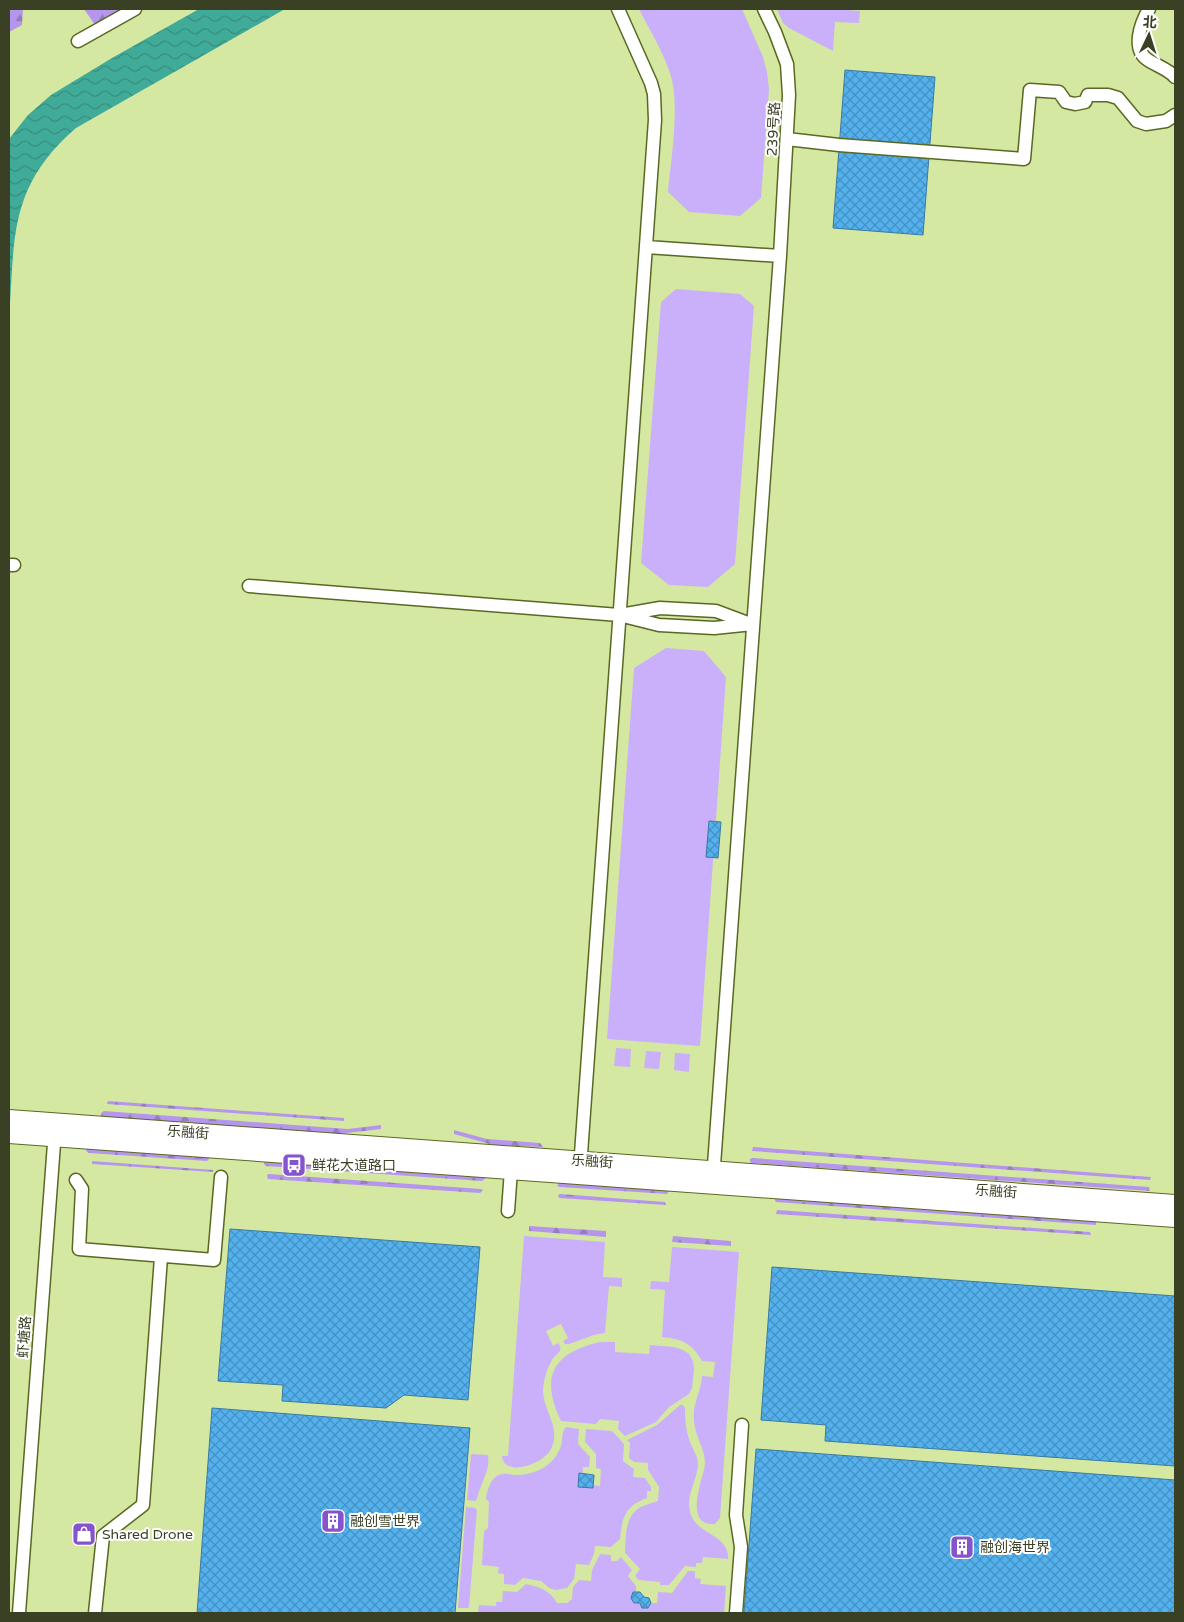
<svg xmlns="http://www.w3.org/2000/svg" width="1184" height="1622" font-family="'Varela Round','Noto Sans SC',sans-serif">
<style>
.green{fill:#cab0fa}
.forest{fill:url(#forest-firs)}
.water{fill:url(#water-waves)}
.building{fill:url(#building-cross-hatch);stroke:#387aa4}
.lines{fill:none;stroke-linecap:round;stroke-linejoin:round}
.street-casing{stroke:#596823;stroke-width:15}
.secondary-casing{stroke:#596823;stroke-width:20}
.street{stroke:#fff;stroke-width:12}
.secondary{stroke:#fff;stroke-width:18}
.labels{text-anchor:middle;stroke-width:4;stroke-linejoin:round;paint-order:stroke}
.street-label{font-size:14px;fill:#394024;stroke:#fff}
.poi-label{font-size:14px;fill:#394024;stroke:#fff;text-anchor:start}
</style>
<defs>
<pattern id="forest-firs" width="22" height="20" patternUnits="userSpaceOnUse" patternTransform="scale(1.25)"><rect width="22" height="20" fill="#b696ec"/><path d="M5 1l3.5 6h-7zM16 11l3.5 6h-7z" fill="#957cbf"/></pattern>
<pattern id="water-waves" width="16" height="10" patternUnits="userSpaceOnUse" patternTransform="scale(1.25)"><rect width="16" height="10" fill="#41ab99"/><path d="M0 5q4-4 8 0t8 0" fill="none" stroke="#378d7d"/></pattern>
<pattern id="building-cross-hatch" width="8" height="8" patternUnits="userSpaceOnUse" patternTransform="scale(1.25)"><rect width="8" height="8" fill="#53b1ee"/><path d="M0 0l8 8M0 8l8-8" fill="none" stroke="#4691c1"/></pattern>
</defs>
<rect width="100%" height="100%" fill="#d5e8a1"/>
<!-- green -->
<path class="green" d="M639,9H742L763,57L767,72L769,89L761,198L740,216L689,212L668,192C671,160 679,110 672,80C666,56 650,31 639,9Z
M777,9H835L860,11L859,23L835,22L833,51L789,28L783,23Z
M676,289L740,294L754,306L735,564L708,587L669,585L641,563L661,302Z
M666,648L704,651L726,677L700,1046L607,1039L634,668Z
M616,1048L631,1049L630,1067L614,1066Z
M646,1051L661,1052L659,1069L644,1068Z
M675,1053L690,1054L689,1072L674,1070Z
M524,1236L605,1242L603,1277L622,1278V1287L609,1286L605,1333L594,1335L569,1344H565L563,1341L568,1338L561,1324L546,1331L553,1346L558,1343C560,1346 561,1347 560,1351C558,1354 554,1356 552,1360C547,1368 544,1379 543,1389C542,1410 562,1427 551,1449C544,1464 504,1478 502,1456H508Z
M672,1247L739,1252L720,1518L715,1524C681,1526 705,1476 705,1462C704,1447 695,1436 694,1421C692,1403 701,1393 702,1376L713,1377L715,1362L702,1361C692,1343 682,1339 662,1337L665,1290L650,1289L651,1281L669,1282Z
M600,1342H615V1352L649,1354L650,1345L674,1347L683,1350L689,1354L693,1361L694,1370L692,1388L689,1394L669,1407L656,1422L625,1436L618,1429L619,1421L600,1419L596,1424L561,1421C540,1377 552,1353 600,1342Z
M680,1405H683L685,1408C685,1420 686,1431 690,1442C693,1450 698,1456 698,1464C697,1483 683,1498 692,1517C699,1534 730,1536 728,1559L703,1557L702,1563H696V1567L685,1566L669,1585H660V1582L639,1580L635,1576L640,1569L625,1553C626,1538 624,1518 639,1508C644,1505 652,1503 658,1501L659,1487L648,1470V1463L634,1462L629,1458L630,1443L627,1440L657,1425Z
M566,1427L579,1429L578,1444L590,1457L589,1467H583L582,1484L600,1486L601,1469L596,1468V1454L585,1442L586,1429L612,1431L624,1444L623,1461L634,1469L633,1477L645,1478L651,1487V1491H647V1498C625,1506 622,1518 620,1539L611,1547L595,1546L594,1554L589,1565L576,1564L574,1579L567,1588L556,1590L549,1588L541,1581L523,1578L515,1585L504,1584V1574L498,1573L499,1567L482,1565L484,1531L488,1528L489,1502L486,1499C487,1490 491,1476 502,1474C507,1473 513,1475 518,1475C529,1475 543,1470 551,1462C555,1458 559,1452 561,1446C563,1439 561,1432 566,1427Z
M471,1454L488,1455C491,1470 480,1484 477,1499L475,1501L467,1500Z
M466,1507L475,1508L477,1510L469,1607L468,1608H458Z
M600,1554L611,1555V1561H617L621,1557L632,1570L628,1576L636,1586V1592H633L631,1598L634,1602L640,1603L642,1608H648L651,1603H657L658,1592L672,1593L688,1571H695V1578L701,1579L700,1584L726,1586L724,1613H478L479,1605L496,1606V1602H502L503,1591L517,1592L526,1584C538,1586 551,1591 557,1603H567L572,1599L573,1587L579,1580L591,1581L592,1570Z"/>
<!-- forest -->
<path class="forest" d="M9,9H23L22,25L9,32Z
M84,9H124L95,25Z
M108,1101L344,1118V1121L107,1104Z
M104,1111L348,1129L381,1125V1129L338,1134L104,1117L101,1116V1113Z
M454,1130L487,1139L540,1143L543,1147L493,1145L454,1134Z
M753,1147L1151,1177L1150,1180L752,1151Z
M87,1148L209,1156V1159L207,1161L89,1153L86,1151Z
M753,1158L1149,1187L1150,1191L752,1163L750,1162V1159Z
M92,1161L213,1170V1172L92,1164Z
M264,1161L485,1177V1179L482,1181L266,1166L264,1164Z
M269,1174L481,1189L483,1190L480,1193L268,1179L267,1175Z
M560,1182L667,1189L669,1191L667,1194L560,1187L557,1186Z
M560,1194L665,1202L666,1205L559,1198L558,1195Z
M777,1197L1094,1220L1096,1222V1225L776,1202L774,1198Z
M777,1210L1090,1232L1091,1235L776,1214Z
M529,1226L606,1231V1237L529,1231Z
M673,1236L731,1241V1246L672,1242Z"/>
<!-- water -->
<path class="water" d="M199,9H285L76,128C8,187 15,237 9,320V139L28,115L51,95L112,58Z"/>
<!-- building -->
<path class="building" d="M845,70L935,77L923,235L833,228Z
M709,821L721,822L718,858L706,857Z
M230,1229L480,1247L468,1400L404,1395L386,1408L282,1401L283,1385L218,1381Z
M772,1267L1175,1296V1466L825,1441L826,1425L761,1420Z
M212,1408L470,1428L455,1613H197Z
M756,1449L1175,1480V1613H744Z
M579,1473L594,1475L593,1488L578,1487Z
M633,1592H640L644,1597L649,1598L651,1603L648,1608H642L640,1603H634L631,1598Z"/>
<g class="lines">
<!-- street casing -->
<g class="street-casing">
<path id="street" d="M1149,9C1141,23 1131,49 1148,60C1157,66 1168,69 1175,77
M78,41L135,9
M787,139L839,145L1024,159L1030,90L1059,92L1066,102L1075,104L1085,102L1088,95H1108L1118,98L1137,121L1146,124L1166,121L1175,115
M646,247L780,256
M9,565H14
M249,586L619,615L659,625L714,628L753,624
M626,614L660,608L716,611L748,623
M580,1168L655,120L654,94L651,83L618,9
M713,1179L780,256L789,95L787,64L775,32L764,9
M76,1180L82,1189L79,1249L214,1260L221,1177
M508,1211L511,1170
M19,1613L55,1130
M95,1613L103,1536L143,1505L161,1257
M736,1613L741,1547L736,1515L742,1425"/>
</g>
<!-- secondary casing -->
<g class="secondary-casing">
<path id="secondary" d="M9,1119L1175,1204
M9,1134L1175,1218"/>
</g>
<!-- street -->
<use href="#street" class="street"/>
<!-- secondary -->
<use href="#secondary" class="secondary"/>
</g>
<!-- icons -->
<defs>
<g id="bus-square" transform="scale(1.25)"><rect x="-9" y="-9" width="18" height="18" rx="4" fill="#8553cb" stroke="#fff"/><path d="M-5-6H5V4H4V6H2V4H-2V6H-4V4H-5ZM-3.5-4V0h7V-4ZM-3.5 1.2v1.5H-2V1.2ZM2 1.2v1.5H3.5V1.2Z" fill="#fff"/></g>
<g id="building-square" transform="scale(1.25)"><rect x="-9" y="-9" width="18" height="18" rx="4" fill="#8553cb" stroke="#fff"/><path d="M-4-6H4V6H1V3H-1V6H-4ZM-2.5-4.3h1.7v1.8h-1.7ZM.8-4.3h1.7v1.8H.8ZM-2.5-1h1.7V.8h-1.7ZM.8-1h1.7V.8H.8Z" fill="#fff"/></g>
<g id="shop-square" transform="scale(1.25)"><rect x="-9" y="-9" width="18" height="18" rx="4" fill="#8553cb" stroke="#fff"/><path d="M-5-2.5h2.3a2.7 3.5 0 0 1 5.4 0H5L5.5 6h-11ZM-1.5-2.5h3a1.5 2.3 0 0 0-3 0Z" fill="#fff"/></g>
</defs>
<g fill-rule="evenodd">
<use href="#bus-square" x="294" y="1165"/>
<use href="#building-square" x="333" y="1521"/>
<use href="#shop-square" x="84" y="1534"/>
<use href="#building-square" x="962" y="1547"/>
</g>
<g class="labels">
<!-- street labels -->
<g class="street-label">
<text transform="translate(773 129) rotate(-87)" y="5">239号路</text>
<text transform="translate(188 1132) rotate(4)" y="5">乐融街</text>
<text transform="translate(592 1161) rotate(4)" y="5">乐融街</text>
<text transform="translate(996 1191) rotate(4)" y="5">乐融街</text>
<text transform="translate(24 1337) rotate(-86)" y="5">虾塘路</text>
</g>
<!-- poi labels -->
<g class="poi-label">
<text x="312" y="1170">鲜花大道路口</text>
<text x="350" y="1526">融创雪世界</text>
<text x="102" y="1539">Shared Drone</text>
<text x="980" y="1552">融创海世界</text>
</g>
</g>
<!-- border -->
<rect width="1184" height="1622" fill="none" stroke="#394024" stroke-width="20"/>
<!-- north arrow -->
<g transform="translate(1149 35) rotate(4)" stroke="#ffffff" stroke-width="4" paint-order="stroke">
<path d="M0-4L9 19L0 12L-9 19Z" fill="#394024"/>
<text y="-8" font-size="14" font-weight="bold" text-anchor="middle" fill="#394024">北</text>
</g>
</svg>
